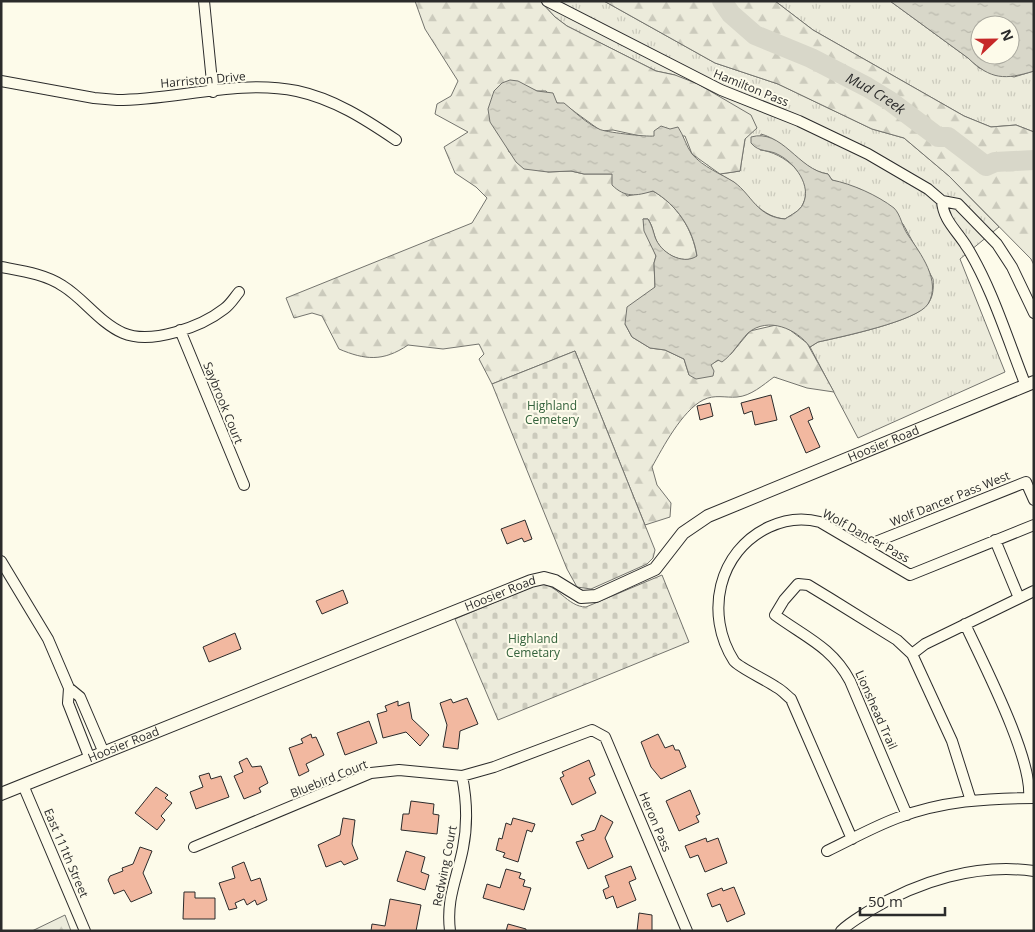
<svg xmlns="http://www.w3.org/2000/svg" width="1035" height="932" font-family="'Open Sans',sans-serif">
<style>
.grass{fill:url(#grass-tufts);stroke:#74746e}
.forest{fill:url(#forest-firs);stroke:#74746e}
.cemetery{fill:url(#cemetery-stones);stroke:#74746e}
.water{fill:url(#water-ripples);stroke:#74746e;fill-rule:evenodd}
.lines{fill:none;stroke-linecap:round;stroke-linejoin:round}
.river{stroke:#d8d7c9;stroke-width:20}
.building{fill:#f2b8a0;stroke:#2b2b2b}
.minor-casing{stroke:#2b2b2b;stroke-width:12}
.tertiary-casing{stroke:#2b2b2b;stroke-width:14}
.minor{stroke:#fdfbea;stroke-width:10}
.tertiary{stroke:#fdfbea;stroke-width:12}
.labels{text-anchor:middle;stroke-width:4;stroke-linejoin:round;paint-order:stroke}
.street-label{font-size:12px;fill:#2b2b2b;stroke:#fdfbea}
.park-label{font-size:12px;fill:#34623c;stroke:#fdfbea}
.water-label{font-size:14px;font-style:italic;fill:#2b2b2b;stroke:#fdfbea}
</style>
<defs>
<pattern id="grass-tufts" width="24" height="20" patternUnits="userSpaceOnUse" patternTransform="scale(1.25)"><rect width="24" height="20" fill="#ecebdb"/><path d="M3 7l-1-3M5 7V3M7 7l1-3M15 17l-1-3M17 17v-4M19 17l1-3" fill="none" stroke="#cbcabc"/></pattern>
<pattern id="forest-firs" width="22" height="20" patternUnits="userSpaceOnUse" patternTransform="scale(1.25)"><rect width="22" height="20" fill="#ecebdb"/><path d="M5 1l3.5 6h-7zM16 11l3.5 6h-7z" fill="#cbcabc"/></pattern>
<pattern id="cemetery-stones" width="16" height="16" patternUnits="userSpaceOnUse" patternTransform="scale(1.25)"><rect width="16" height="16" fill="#ecebdb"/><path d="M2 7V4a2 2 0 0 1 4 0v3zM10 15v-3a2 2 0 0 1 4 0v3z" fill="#cbcabc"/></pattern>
<pattern id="water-ripples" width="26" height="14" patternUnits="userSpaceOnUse" patternTransform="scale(1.25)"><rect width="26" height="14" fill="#d8d7c9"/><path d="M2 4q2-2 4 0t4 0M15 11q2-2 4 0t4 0" fill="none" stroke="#bab9ad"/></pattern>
</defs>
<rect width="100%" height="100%" fill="#fdfbea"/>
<!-- grass -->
<path class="grass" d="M540,1H604L715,63L778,84L872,129L904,138L949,176L999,227L960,259L1005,372L858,438L810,347L818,342C841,337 913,322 927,305C933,298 934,288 933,279L903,224L860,189L832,180L828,174C801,170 787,141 761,134L760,150C783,152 816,178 803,204C800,211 791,215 785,219C763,217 751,200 737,185C733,181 726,178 720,174L740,171L745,139L675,75L656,71L567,26L555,17Z
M775,1H890L968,58L979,68L1014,77L1034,71V132L1016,125L991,127L964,116L813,30Z"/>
<!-- forest -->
<path class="forest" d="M415,1H540L555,17L567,26L656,71L675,75L698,84L751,115L757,128L745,139L740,171L720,174L692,154L685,136L645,137L613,130L601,131L564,104L557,103L546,91H537L527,87L497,133L504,140L509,152L548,172L571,171L584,174H613L627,196L653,191C677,205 693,229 697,257C682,265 660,253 655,237C652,229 653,227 648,219H643L656,256L654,263L655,287L625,324L632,337L650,348L665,350L684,359L689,375L731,354L750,331L776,325L786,327L807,343L834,392L807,388L774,377C763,385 751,396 737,397C725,398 715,394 703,400C682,411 663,447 652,467L657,485L671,503L670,517L645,525L575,351L492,384L479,359L484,354L479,344L443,349L408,345C383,362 365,360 339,349L322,316L312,313L294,318L286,298L472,223L487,198L476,187L455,173L444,147L468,132L435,114L437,104L451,96L458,81L425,29Z
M604,1H775L813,30L964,116L991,127L1016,125L1034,132V265L1031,259L949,176L904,138L872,129L778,84L715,63Z
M65,915L71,931H32Z"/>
<!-- cemetery -->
<path class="cemetery" d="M575,351L655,550L653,558L647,564L591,589L577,587L567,569L492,384Z
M662,575L689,642L498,720L455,619L539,584C557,583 567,607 586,607Z"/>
<!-- water -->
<path class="water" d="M890,1H1034V71C1005,80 991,80 968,58ZM980,25H1010V55H980Z
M510,80L518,81L537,91L553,93L557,103H564C575,112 586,123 599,129C603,132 647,137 654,136V131L661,126L670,129L678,127C684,136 686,146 692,154C703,167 721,174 734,182C752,195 757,217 785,219C791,215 800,211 803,204C812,186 795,163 779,155C769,149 759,153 751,143V137C782,128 798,170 828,174L832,180C852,184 877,195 894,208C901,215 902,227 908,235C920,253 942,281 928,304C918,321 840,337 818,342L810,347C797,329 768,316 748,333C739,342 733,354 722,362L718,360L711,365L714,371L713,376L696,379L689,375L684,359L665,350L650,348L632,337L625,324L627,307L655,287L654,263L656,256L644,231L643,219H648C652,226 653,230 655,237C660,252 682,266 697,256C693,229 677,205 653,191C636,196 625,198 612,185V174H584L571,171L548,172L524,169L516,162L490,122L488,109L494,91L502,83Z"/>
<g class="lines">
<!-- river -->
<path class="river" id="s1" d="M722,1L731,14L755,35L811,58L867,87L890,101L938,137H948L986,166L995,162L1034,160"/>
</g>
<!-- building -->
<path class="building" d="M771,395L777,420L755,425L752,411L744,414L741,403Z
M710,403L713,416L700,420L697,406Z
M809,407L813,419L808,421L820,447L806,453L790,416Z
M525,520L532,539L524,542L522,538L507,544L501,529Z
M343,590L348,603L322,614L316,601Z
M235,633L241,649L209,662L203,647Z
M467,698L478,724L460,731L458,749L443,747L447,725L440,703L451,699L453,703Z
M398,701V706L409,702L412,719L429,735L420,746L406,732L383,738L377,714L387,711L385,706Z
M369,721L377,743L345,755L337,733Z
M311,734L312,738L316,737L324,755L306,764L309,771L299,776L289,748L303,743L301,739Z
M658,734L665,748L673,745L675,750H679L686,767L661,779L651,767L641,742Z
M247,758L252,767L261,766L268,783L259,788L261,792L244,799L234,776L243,772L239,762Z
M589,760L595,775L589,778L596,793L572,805L560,778L564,776L562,772Z
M209,773L211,779L221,776L229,797L196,809L190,792L203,787L199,776Z
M156,787L168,795L165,798L172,803L161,816L165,820L157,830L135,813Z
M690,790L700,814L696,816L699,822L679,831L666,801Z
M411,801L434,804L433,814L439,815L437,834L401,830L403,814H409Z
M601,815L613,822L605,838L613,857L588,869L576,842L584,840L581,835L595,830Z
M343,818L355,820L352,844L358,859L344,865L341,861L326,867L318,845L340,835Z
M513,818L535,824L532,832L527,830L518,862L503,857L505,853L496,850L499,838L502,839L506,823L511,825Z
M706,838L707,842L718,838L727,863L705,872L698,855L690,858L685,846Z
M140,847L152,851L143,873L152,893L131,902L124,890L114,894L108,880L110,876L123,871L122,868L133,864Z
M406,851L425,857L421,872L429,875L425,890L397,881Z
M244,862L251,881L260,878L267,900L257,905L255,900L247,905L244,899L235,903L237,908L229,910L219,883L235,878L232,867Z
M631,866L636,879L629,882L636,900L617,908L613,896L606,899L603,890L609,887L605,876Z
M506,869L521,873L519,878L525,880L523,886L531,888L524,910L483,898L487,884L500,888Z
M734,887L745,914L727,922L720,904L712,907L707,894L722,888L723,891Z
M184,892H195V898H215V919H183Z
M390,899L421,905L416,931H371L372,924L385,926Z
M639,913L652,915V931H637Z
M508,924L526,929V931H506Z"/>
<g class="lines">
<!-- minor casing -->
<g class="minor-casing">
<path id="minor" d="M204,1L213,92
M547,1L721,90L799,121L868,154L928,189L942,201L958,204L997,244L1012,267L1034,313
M1,81L94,98L117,100C176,100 238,79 297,91C334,99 365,119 396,140
M942,201C943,219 955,229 965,244C992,287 1007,338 1026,386
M1,267C22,271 45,274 63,286C84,299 100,323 123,333C151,345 201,327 224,309C230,305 234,298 239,292
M180,330L244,485
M995,540L1019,598
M868,550L873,543L1026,482L1034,500
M1,561L48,639L69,688L68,703L90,759
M965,624C983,663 1033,759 1029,798
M912,654L925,644L1034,591
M69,688L80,697L104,753
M23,785L85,931
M907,815L850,681C832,647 805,637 775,615L784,600L798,584L808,585L831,599L897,640L912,654L952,741L971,801
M852,839L791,699C786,695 782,690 776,687C768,681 738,667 734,661C704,614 718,551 769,527C786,519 802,517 820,522L910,575L1034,525
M194,847L371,773L399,770L462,776L494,767L592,730L605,737L687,931
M827,851C850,840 873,827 897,818C941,801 988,798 1034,798
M450,931C446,898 457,879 463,848C468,823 467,801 462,776
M841,931C849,923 860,917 869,911C918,881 977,863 1034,871"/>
</g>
<!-- tertiary casing -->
<g class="tertiary-casing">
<g id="tertiary">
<path id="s2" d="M1,794L531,581L544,578L555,581L581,597L596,596L655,569L683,533L708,516L1034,382"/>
</g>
</g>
<!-- minor -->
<use href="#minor" class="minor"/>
<!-- tertiary -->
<use href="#tertiary" class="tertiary"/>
</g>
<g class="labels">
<!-- street labels -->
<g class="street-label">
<text transform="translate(203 80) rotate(-5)" y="4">Harriston Drive</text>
<text transform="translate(751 88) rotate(22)" y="4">Hamilton Pass</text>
<text transform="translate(223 403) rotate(68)" y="4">Saybrook Court</text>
<text dy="4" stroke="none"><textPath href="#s2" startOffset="972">Hoosier Road</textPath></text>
<text transform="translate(950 499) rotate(-22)" y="4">Wolf Dancer Pass West</text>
<text transform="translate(866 536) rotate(29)" y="4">Wolf Dancer Pass</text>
<text dy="4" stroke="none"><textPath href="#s2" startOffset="538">Hoosier Road</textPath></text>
<text transform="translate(876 710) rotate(66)" y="4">Lionshead Trail</text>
<text dy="4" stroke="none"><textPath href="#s2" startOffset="132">Hoosier Road</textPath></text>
<text transform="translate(329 779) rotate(-22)" y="4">Bluebird Court</text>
<text transform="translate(655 822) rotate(67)" y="4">Heron Pass</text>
<text transform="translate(66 853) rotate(67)" y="4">East 111th Street</text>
<text transform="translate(445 866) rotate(-79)" y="4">Redwing Court</text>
</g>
<!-- park labels -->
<g class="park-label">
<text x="552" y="410">Highland<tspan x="552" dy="14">Cemetery</tspan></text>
<text x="533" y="643">Highland<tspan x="533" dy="14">Cemetary</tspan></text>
</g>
<!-- water labels -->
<g class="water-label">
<text dy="5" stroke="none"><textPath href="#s1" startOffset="182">Mud Creek</textPath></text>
</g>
</g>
<!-- border -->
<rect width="1035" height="932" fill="none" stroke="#2b2b2b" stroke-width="5"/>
<!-- north arrow -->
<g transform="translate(995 40) rotate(68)"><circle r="24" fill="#fdfbea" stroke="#a9a89e"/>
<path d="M0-4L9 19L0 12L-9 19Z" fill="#c62828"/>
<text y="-8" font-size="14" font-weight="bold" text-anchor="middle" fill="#2b2b2b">N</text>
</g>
<!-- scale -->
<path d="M860 907v8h85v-8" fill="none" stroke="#2b2b2b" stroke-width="2.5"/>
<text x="868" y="907" font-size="15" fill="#2b2b2b" stroke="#fdfbea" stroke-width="4" paint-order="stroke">50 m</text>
</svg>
